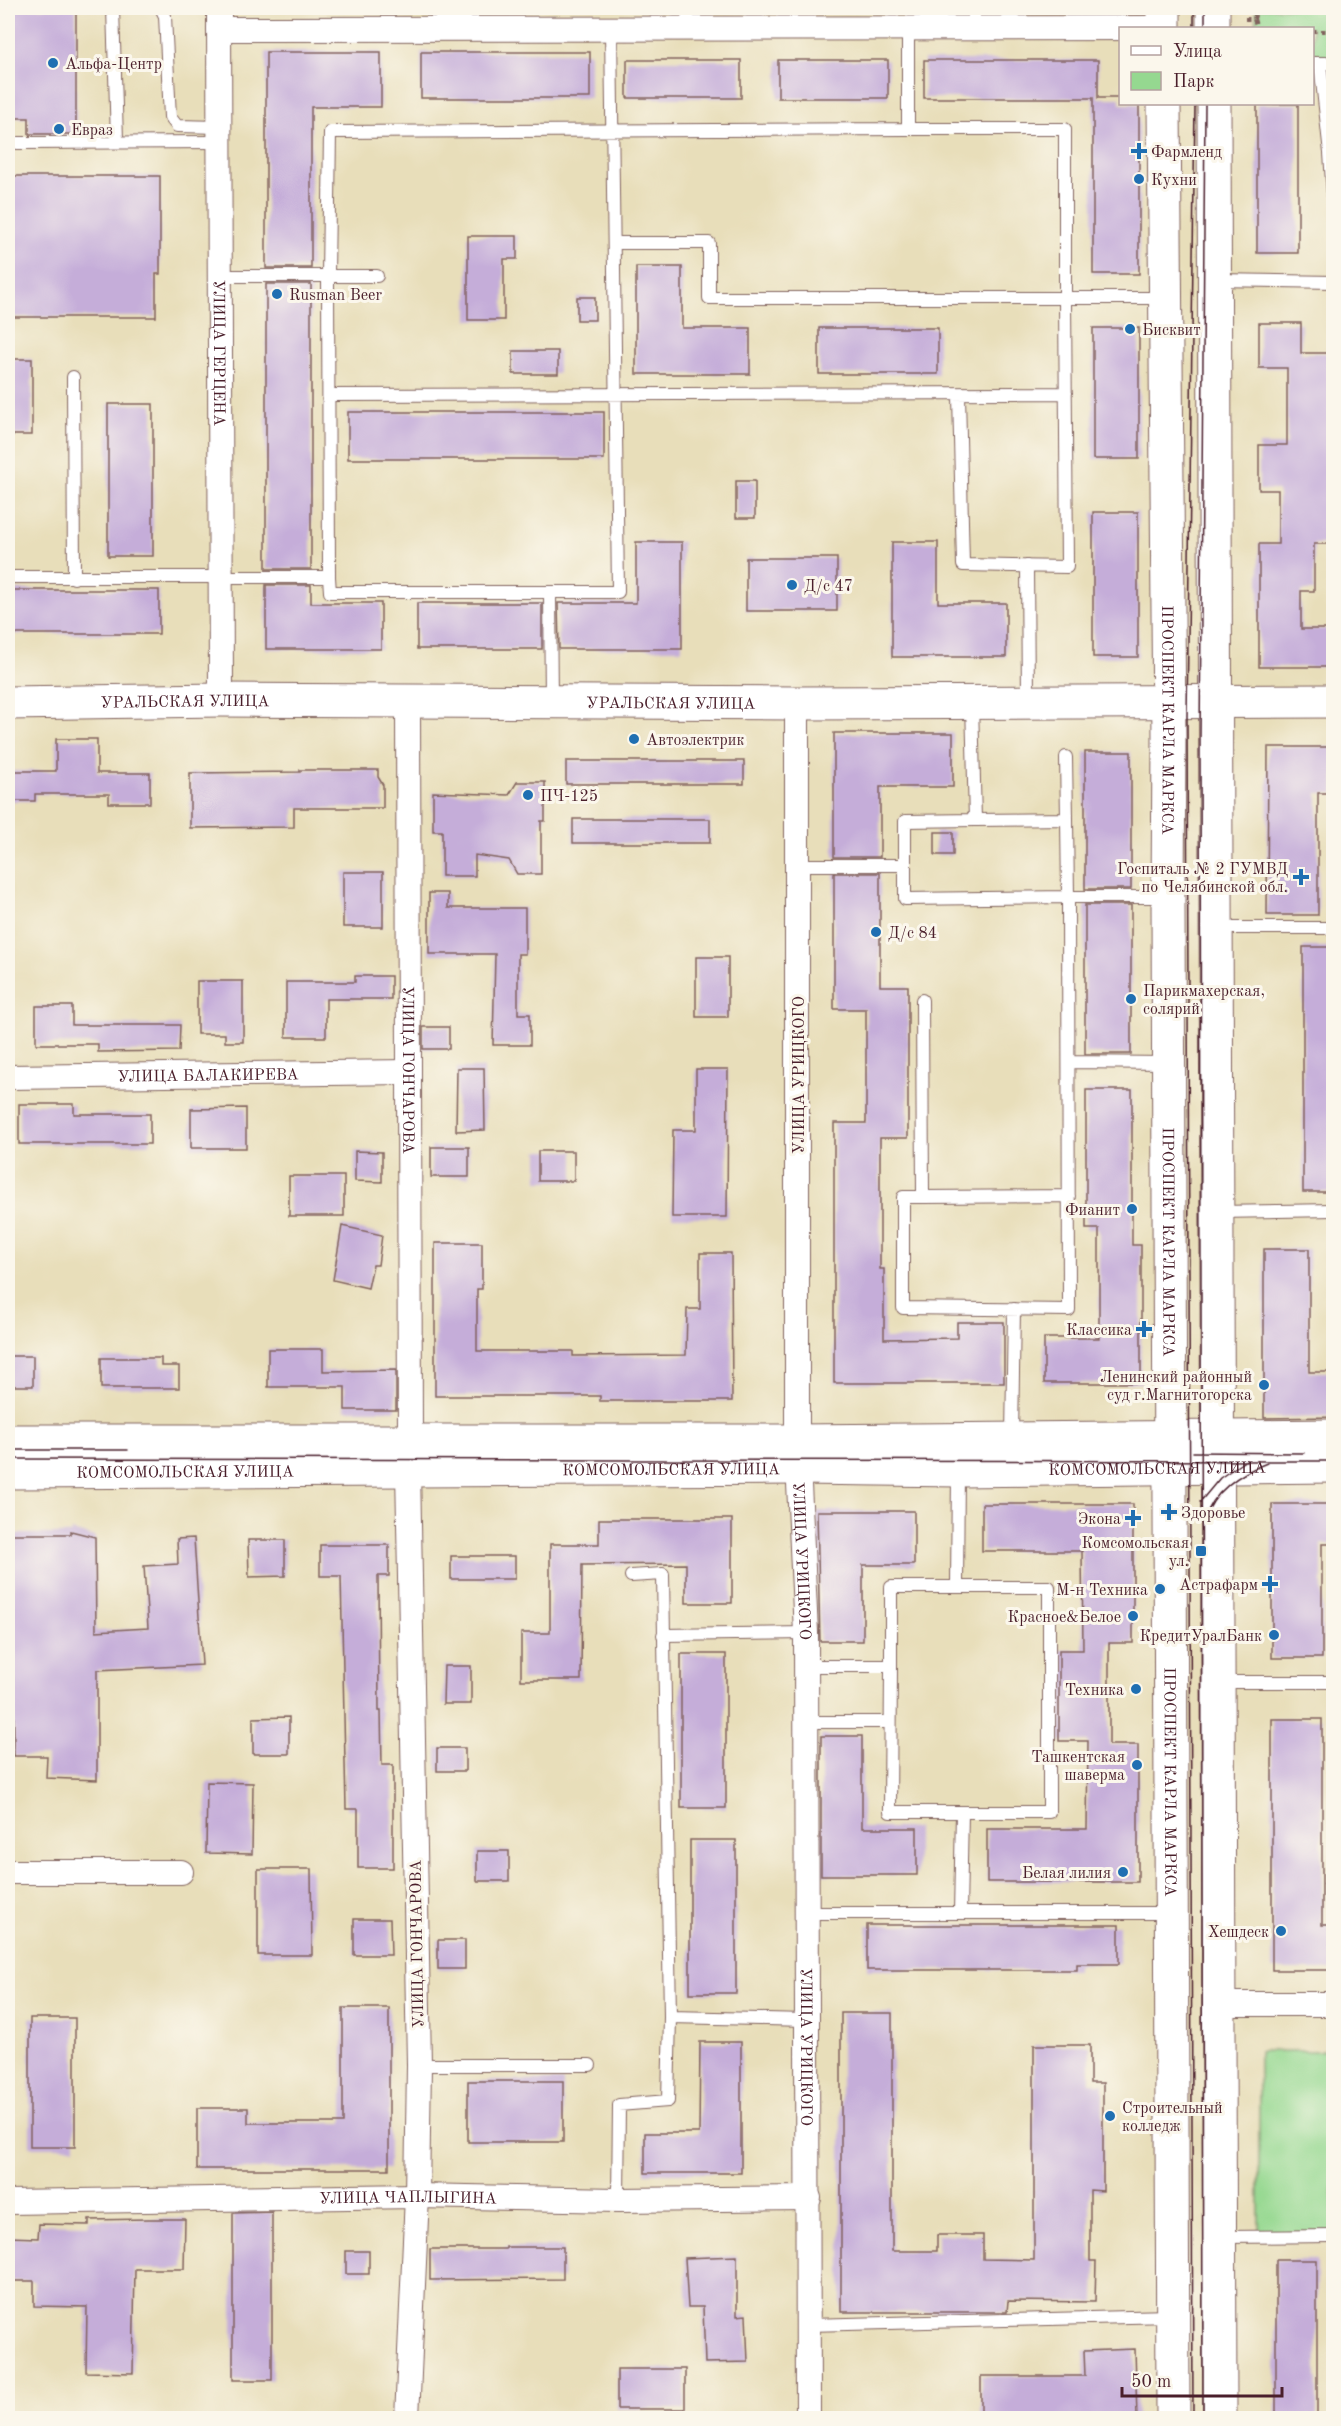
<svg xmlns="http://www.w3.org/2000/svg" width="1341" height="2426" font-family="'Old Standard TT',serif">
<style>
.green{fill:#95d890;stroke:#707c5e;stroke-width:1.5}
.building{fill:#c5add9}
.lines{fill:none;stroke-linecap:round;stroke-linejoin:round}
.lane-casing{stroke:#81625d;stroke-width:14}
.street-casing{stroke:#81625d;stroke-width:26}
.secondary-casing{stroke:#81625d;stroke-width:35}
.path{stroke:#81625d;stroke-width:4;stroke-dasharray:4.5 4.5;stroke-linecap:butt}
.lane{stroke:#fff;stroke-width:12}
.street{stroke:#fff;stroke-width:24}
.secondary{stroke:#fff;stroke-width:33}
.tram{stroke:#4a1f2b;stroke-width:1.5}
.poi-dot{fill:#1f6fb2;stroke:#fbf7ec;stroke-width:2}
.labels{text-anchor:middle;stroke-width:6;stroke-linejoin:round;paint-order:stroke}
.poi-label{font-size:16px;fill:#4a1f2b;stroke:#fbf7ec;text-anchor:end}
.street-label{font-size:16px;fill:#4a1f2b;stroke:#fbf7ec}
</style>
<rect width="100%" height="100%" fill="#fbf7ec"/>
<filter id="ink" filterUnits="userSpaceOnUse"><feTurbulence type="fractalNoise" baseFrequency=".0167" numOctaves="2"/><feDisplacementMap in="SourceGraphic" scale="12" xChannelSelector="R" yChannelSelector="G"/><feConvolveMatrix kernelMatrix="1 2 1 2 8 2 1 2 1" color-interpolation-filters="sRGB"/></filter>
<filter id="wash" filterUnits="userSpaceOnUse"><feTurbulence type="fractalNoise" baseFrequency=".008" numOctaves="4" result="noise"/><feDisplacementMap in="SourceGraphic" scale="24" xChannelSelector="R" yChannelSelector="G"/><feGaussianBlur stdDeviation="1.35" result="paint"/><feColorMatrix in="noise" values="0 0 0 0 0 0 0 0 0 0 0 0 0 0 0 0 0 1.4 0 .05"/><feComposite in="paint" operator="in"/></filter>
<g filter="url(#wash)">
<rect width="100%" height="100%" fill="#e8deba"/>
<!-- green -->
<path class="green" d="M1256,8H1333V70H1313L1312,28H1256Z
M1259,2051H1333V2233H1259Z"/>
<g id="blocks">
<!-- building -->
<path class="building" d="M8,8H76V134H29V118H8Z
M266,52H381V107H311V268H266Z
M421,52H590V98H421Z
M627,60H741V98H627Z
M778,60H888V98H778Z
M924,60H1098V98H1120V104H1139V274H1093V98H924Z
M1257,104H1298V253H1257Z
M8,176H160V274H156V317H8Z
M468,236H517V259H504V320H468Z
M636,267H682V328H750V374H636Z
M266,284H311V569H266Z
M577,297H595V320H577Z
M1259,323H1301V353H1332L1334,544H1314V591H1301V629H1334V667H1259V544H1278V490H1259V445H1287V368H1259Z
M819,328H938V374H819Z
M1093,328H1139V459H1093Z
M513,351H558V374H513Z
M8,359H32V435H8Z
M108,404H153V556H108Z
M348,412H604V459H348Z
M736,481H755V518H736Z
M1093,512H1138V657H1093Z
M636,542H682V649H559L558,603H636Z
M892,542H938V603H1006V657H892Z
M746,558H837V611H746Z
M266,585H311V603H381V649H266Z
M8,590H159V634H8Z
M417,603H542V649H417Z
M834,733H953V787H880V857H834Z
M56,739H97V773H150V803H109V794H35V801H8V771H56Z
M1268,747H1334V793H1318V915H1267Z
M1085,752H1131V889H1085Z
M566,761H744V784H566Z
M300,770H378V777L383,785V808H294V827L190,828V773L300,772Z
M517,782H545V821H541V874H517L509,860L475,855V876H442V831H433V792L509,795Z
M573,819H710V843H573Z
M935,832H953V855H935Z
M343,872H383V927H343Z
M834,873H880V986H908V1138H880V1269H884V1339L957,1338V1322H1004V1383H834V1123H866V1009H834Z
M429,893H448V908H525V954H518V1014H530V1045H493L495,954H429Z
M1085,905H1131V1054H1085Z
M1303,947H1334V1192H1303Z
M696,957H728V1017H696Z
M355,976H391V999H326V1037H286V982H355Z
M197,981H243V1042H225V1034H197Z
M36,1006H72V1025H180L179,1051L98,1052V1044H36Z
M423,1027H449V1049H423Z
M457,1068H484L485,1130L456,1131Z
M696,1069H728L727,1217H672L673,1130H696Z
M1086,1090H1132V1245H1141V1383H1044V1338H1099V1229H1086Z
M19,1104H74V1114H150V1144H19Z
M246,1108V1148H191V1109Z
M431,1147H469V1177H431Z
M355,1151L382,1152V1182L355,1181Z
M538,1151H574V1181H538Z
M289,1176H344V1216H289Z
M342,1226L382,1235L378,1265H373L368,1288L333,1280Z
M435,1243H482V1289H477V1351H573V1356L686,1355L687,1309H700V1253H731L732,1401H600V1396H435Z
M1264,1249H1309V1372H1334V1417L1264,1418Z
M268,1349H323V1371L396,1370V1410H345V1387H268Z
M8,1356H33V1386H8Z
M101,1358H161V1366H179V1388H101Z
M982,1504H1133V1643H1109V1745H1138V1882H987V1829H1087L1088,1741H1059V1650H1083L1082,1551H982Z
M1272,1504H1334V1544H1322V1658H1272Z
M817,1511H914V1565H863V1641H820Z
M599,1519H732V1603H686V1564L582,1565L581,1680H521V1633H550V1544H599Z
M71,1531L95,1537L96,1631L148,1628L144,1566L178,1564L177,1539L194,1538L202,1665L97,1670V1780L46,1778L47,1756H14L12,1534H71Z
M248,1540H285V1576L249,1577Z
M320,1545H389V1576H378L379,1711H381L382,1765H393V1868H358V1809H346L341,1576H320Z
M451,1556H515V1579H451Z
M681,1654H726V1808H681Z
M444,1666H471V1704H443Z
M289,1717V1754H253V1718Z
M1272,1719H1322V1925H1334V1970H1272Z
M821,1736H862V1828H917V1875H821Z
M437,1748H465V1771H437Z
M207,1782L253,1783L252,1854L206,1853Z
M690,1840H736V1993H690Z
M477,1851H509V1881H477Z
M258,1869H311L312,1955H258Z
M354,1919H390L391,1955H354Z
M867,1925H1119V1964H1077V1970H867Z
M438,1940H465V1969H438Z
M343,2008H389V2169H197V2108H248V2123H343Z
M841,2013H892V2251H937V2235H983V2259L1034,2260V2045H1090V2083H1103V2191L1090,2190V2261H1096L1095,2302L1008,2301L1007,2312H841Z
M30,2018H75V2147H30Z
M700,2042H741V2173H645V2133H699Z
M468,2081H563V2142H468Z
M272,2212V2380H233V2213Z
M148,2219H185L184,2269H135L133,2373L86,2372L87,2307L34,2306V2281H8V2237L38,2238L39,2224L89,2225V2220Z
M506,2247H563V2279L430,2280V2249H506Z
M346,2251H369V2274H346Z
M737,2256V2316L746,2315L748,2362L705,2363L703,2307H688L685,2258Z
M1276,2260H1317V2418H1276Z
M1135,2349L1137,2418H981V2376H1085L1084,2351Z
M617,2369H685V2409H617Z"/>
</g>
</g>
<g filter="url(#ink)">
<use href="#blocks" fill-opacity="0" stroke="#81625d" stroke-width="1.5"/>
<g class="lines">
<!-- lane casing -->
<g class="lane-casing">
<path id="lane" d="M113,8L117,140
M161,8L165,16L170,117L177,126L220,127
M974,8V26
M688,27V8
M1312,63H1320L1330,153H1334
M1320,63H1334
M908,129H1065V298H1165
M17,143L220,142
M1330,153L1334,212
M615,243H709V298H1065L1067,567L963,565L959,395
M220,276H328L329,577
M377,276H328L330,132L908,129V27
M1215,280L1334,282
M73,377L74,578
M330,395L1066,393
M1027,566L1028,700
M8,577H329L330,592H618L611,28
M550,592L551,701
M1066,757L1067,819
M798,865H905V821L975,820L972,703
M905,865V899L1068,897L1067,819L975,820
M1218,928H1334
M922,1000L923,1197H903V1308L1069,1310L1068,897H1166
M1069,1062L1167,1063
M923,1197L1069,1196
M1218,1212L1334,1210
M1012,1436L1014,1309
M957,1587L958,1471
M663,1635L806,1633
M806,1666H891V1587H1049V1812H890L891,1666
M1221,1682H1334
M805,1722H890
M806,1913H1171
M960,1913L962,1812
M670,2017L807,2020
M419,2065H590
M618,2200L619,2105L668,2101L670,2017L663,1574L631,1576
M1221,2237L1334,2236
M808,2325L1170,2316"/>
</g>
<!-- street casing -->
<g class="street-casing">
<g id="street">
<path id="s1" d="M219,8L221,700"/>
<path d="M219,29L1164,28"/>
<path id="s2" d="M408,701L410,1440"/>
<path id="s3" d="M797,703V1441L806,1633L808,2418"/>
<path id="s4" d="M8,1077L409,1072"/>
<path d="M8,1872H181"/>
<path d="M1219,2004H1334"/>
<path id="s5" d="M8,2202L417,2196L618,2200L809,2198"/>
<path d="M407,2418L417,2196L419,2065L408,1469"/>
</g>
</g>
<!-- secondary casing -->
<g class="secondary-casing">
<g id="secondary">
<path d="M1213,8V28"/>
<path d="M1164,28V8"/>
<path id="s6" d="M1164,104L1169,739L1168,897L1173,2418"/>
<path d="M1214,104L1220,2418"/>
<path id="s7" d="M8,703L221,700L797,703L1334,701"/>
<path d="M8,1441H797L1334,1436"/>
<path id="s8" d="M8,1472L800,1468L958,1470L1334,1466"/>
</g>
</g>
<!-- path -->
<path class="path" d="M1245,19H1254L1257,28
M1254,19L1257,8
M1312,31H1334"/>
<!-- lane -->
<use href="#lane" class="lane"/>
<!-- street -->
<use href="#street" class="street"/>
<!-- secondary -->
<use href="#secondary" class="secondary"/>
<!-- tram -->
<path class="tram" d="M1194,8V28
M1205,28V8
M8,1450H128
M1193,1452L1304,1453
M8,1459L1334,1461
M1200,1502L1220,1478L1246,1460
M1204,1521C1212,1492 1240,1473 1267,1463
M1193,2418L1187,716L1195,104
M1203,2418L1200,738L1205,104"/>
</g>
</g>
<!-- markers -->
<g class="poi-dot">
<circle cx="53" cy="63" r="6"/>
<circle cx="59" cy="129" r="6"/>
<path d="M1136 142h6v6h6v6h-6v6h-6v-6h-6v-6h6z"/>
<circle cx="1139" cy="179" r="6"/>
<circle cx="277" cy="294" r="6"/>
<circle cx="1130" cy="329" r="6"/>
<circle cx="792" cy="585" r="6"/>
<circle cx="634" cy="739" r="6"/>
<circle cx="528" cy="795" r="6"/>
<path d="M1298 868h6v6h6v6h-6v6h-6v-6h-6v-6h6z"/>
<circle cx="876" cy="932" r="6"/>
<circle cx="1131" cy="999" r="6"/>
<circle cx="1132" cy="1209" r="6"/>
<path d="M1141 1320h6v6h6v6h-6v6h-6v-6h-6v-6h6z"/>
<circle cx="1264" cy="1385" r="6"/>
<path d="M1166 1503h6v6h6v6h-6v6h-6v-6h-6v-6h6z"/>
<path d="M1130 1509h6v6h6v6h-6v6h-6v-6h-6v-6h6z"/>
<rect x="1195" y="1545" width="12" height="12" rx="3"/>
<path d="M1267 1575h6v6h6v6h-6v6h-6v-6h-6v-6h6z"/>
<circle cx="1160" cy="1589" r="6"/>
<circle cx="1133" cy="1616" r="6"/>
<circle cx="1274" cy="1635" r="6"/>
<circle cx="1136" cy="1689" r="6"/>
<circle cx="1137" cy="1765" r="6"/>
<circle cx="1123" cy="1872" r="6"/>
<circle cx="1281" cy="1931" r="6"/>
<circle cx="1110" cy="2116" r="6"/>
</g>
<g class="labels">
<!-- poi labels -->
<g class="poi-label">
<text x="65" y="69" text-anchor="start">Альфа-Центр</text>
<text x="71" y="135" text-anchor="start">Евраз</text>
<text x="1151" y="157" text-anchor="start">Фармленд</text>
<text x="1151" y="185" text-anchor="start">Кухни</text>
<text x="289" y="300" text-anchor="start">Rusman Beer</text>
<text x="1142" y="335" text-anchor="start">Бисквит</text>
<text x="804" y="591" text-anchor="start">Д/с 47</text>
<text x="646" y="745" text-anchor="start">Автоэлектрик</text>
<text x="540" y="801" text-anchor="start">ПЧ-125</text>
<text x="1288" y="874">Госпиталь № 2 ГУМВД<tspan x="1288" dy="18">по Челябинской обл.</tspan></text>
<text x="888" y="938" text-anchor="start">Д/с 84</text>
<text x="1143" y="996" text-anchor="start">Парикмахерская,<tspan x="1143" dy="18">солярий</tspan></text>
<text x="1120" y="1215">Фианит</text>
<text x="1132" y="1335">Классика</text>
<text x="1252" y="1382">Ленинский районный<tspan x="1252" dy="18">суд г.Магнитогорска</tspan></text>
<text x="1181" y="1518" text-anchor="start">Здоровье</text>
<text x="1121" y="1524">Экона</text>
<text x="1189" y="1548">Комсомольская<tspan x="1189" dy="18">ул.</tspan></text>
<text x="1258" y="1590">Астрафарм</text>
<text x="1148" y="1595">М-н Техника</text>
<text x="1121" y="1622">Красное&amp;Белое</text>
<text x="1262" y="1641">КредитУралБанк</text>
<text x="1124" y="1695">Техника</text>
<text x="1125" y="1762">Ташкентская<tspan x="1125" dy="18">шаверма</tspan></text>
<text x="1111" y="1878">Белая лилия</text>
<text x="1269" y="1937">Хешдеск</text>
<text x="1122" y="2113" text-anchor="start">Строительный<tspan x="1122" dy="18">колледж</tspan></text>
</g>
<!-- street labels -->
<g class="street-label">
<text dy="6" stroke="none"><textPath href="#s1" startOffset="345">УЛИЦА ГЕРЦЕНА</textPath></text>
<text dy="6" stroke="none"><textPath href="#s7" startOffset="177">УРАЛЬСКАЯ УЛИЦА</textPath></text>
<text dy="6" stroke="none"><textPath href="#s7" startOffset="663">УРАЛЬСКАЯ УЛИЦА</textPath></text>
<text dy="6" stroke="none"><textPath href="#s6" startOffset="616">ПРОСПЕКТ КАРЛА МАРКСА</textPath></text>
<text dy="6" stroke="none"><textPath href="#s2" startOffset="369">УЛИЦА ГОНЧАРОВА</textPath></text>
<text dy="6" stroke="none"><textPath href="#s4" startOffset="200">УЛИЦА БАЛАКИРЕВА</textPath></text>
<text transform="translate(798 1075) rotate(-90)" y="6">УЛИЦА УРИЦКОГО</text>
<text dy="6" stroke="none"><textPath href="#s6" startOffset="1138">ПРОСПЕКТ КАРЛА МАРКСА</textPath></text>
<text dy="6" stroke="none"><textPath href="#s8" startOffset="663">КОМСОМОЛЬСКАЯ УЛИЦА</textPath></text>
<text dy="6" stroke="none"><textPath href="#s8" startOffset="1149">КОМСОМОЛЬСКАЯ УЛИЦА</textPath></text>
<text dy="6" stroke="none"><textPath href="#s8" startOffset="177">КОМСОМОЛЬСКАЯ УЛИЦА</textPath></text>
<text dy="6" stroke="none"><textPath href="#s3" startOffset="858">УЛИЦА УРИЦКОГО</textPath></text>
<text dy="6" stroke="none"><textPath href="#s6" startOffset="1678">ПРОСПЕКТ КАРЛА МАРКСА</textPath></text>
<text transform="translate(416 1944) rotate(-91)" y="6">УЛИЦА ГОНЧАРОВА</text>
<text dy="6" stroke="none"><textPath href="#s3" startOffset="1344">УЛИЦА УРИЦКОГО</textPath></text>
<text dy="6" stroke="none"><textPath href="#s5" startOffset="400">УЛИЦА ЧАПЛЫГИНА</textPath></text>
</g>
</g>
<!-- margin -->
<rect width="1341" height="2426" fill="none" stroke="#fbf7ec" stroke-width="30"/>
<!-- legend -->
<rect x="1119" y="27" width="195" height="78" fill="#fbf7ec" stroke="#b4a19f" stroke-width="1.5"/>
<rect x="1131" y="46" width="30" height="9" fill="#ffffff" stroke="#b4a19f" stroke-width="1.5"/>
<text x="1173" y="57" font-size="18" fill="#4a1f2b">Улица</text>
<rect x="1131" y="72" width="30" height="18" fill="#95d890" stroke="#b4a19f" stroke-width="1.5"/>
<text x="1173" y="87" font-size="18" fill="#4a1f2b">Парк</text>
<!-- scale -->
<path d="M1122 2387v9h160v-9" fill="none" stroke="#4a1f2b" stroke-width="3"/>
<text x="1131" y="2387" font-size="18" fill="#4a1f2b" stroke="#fbf7ec" stroke-width="4.5" paint-order="stroke">50 m</text>
</svg>
